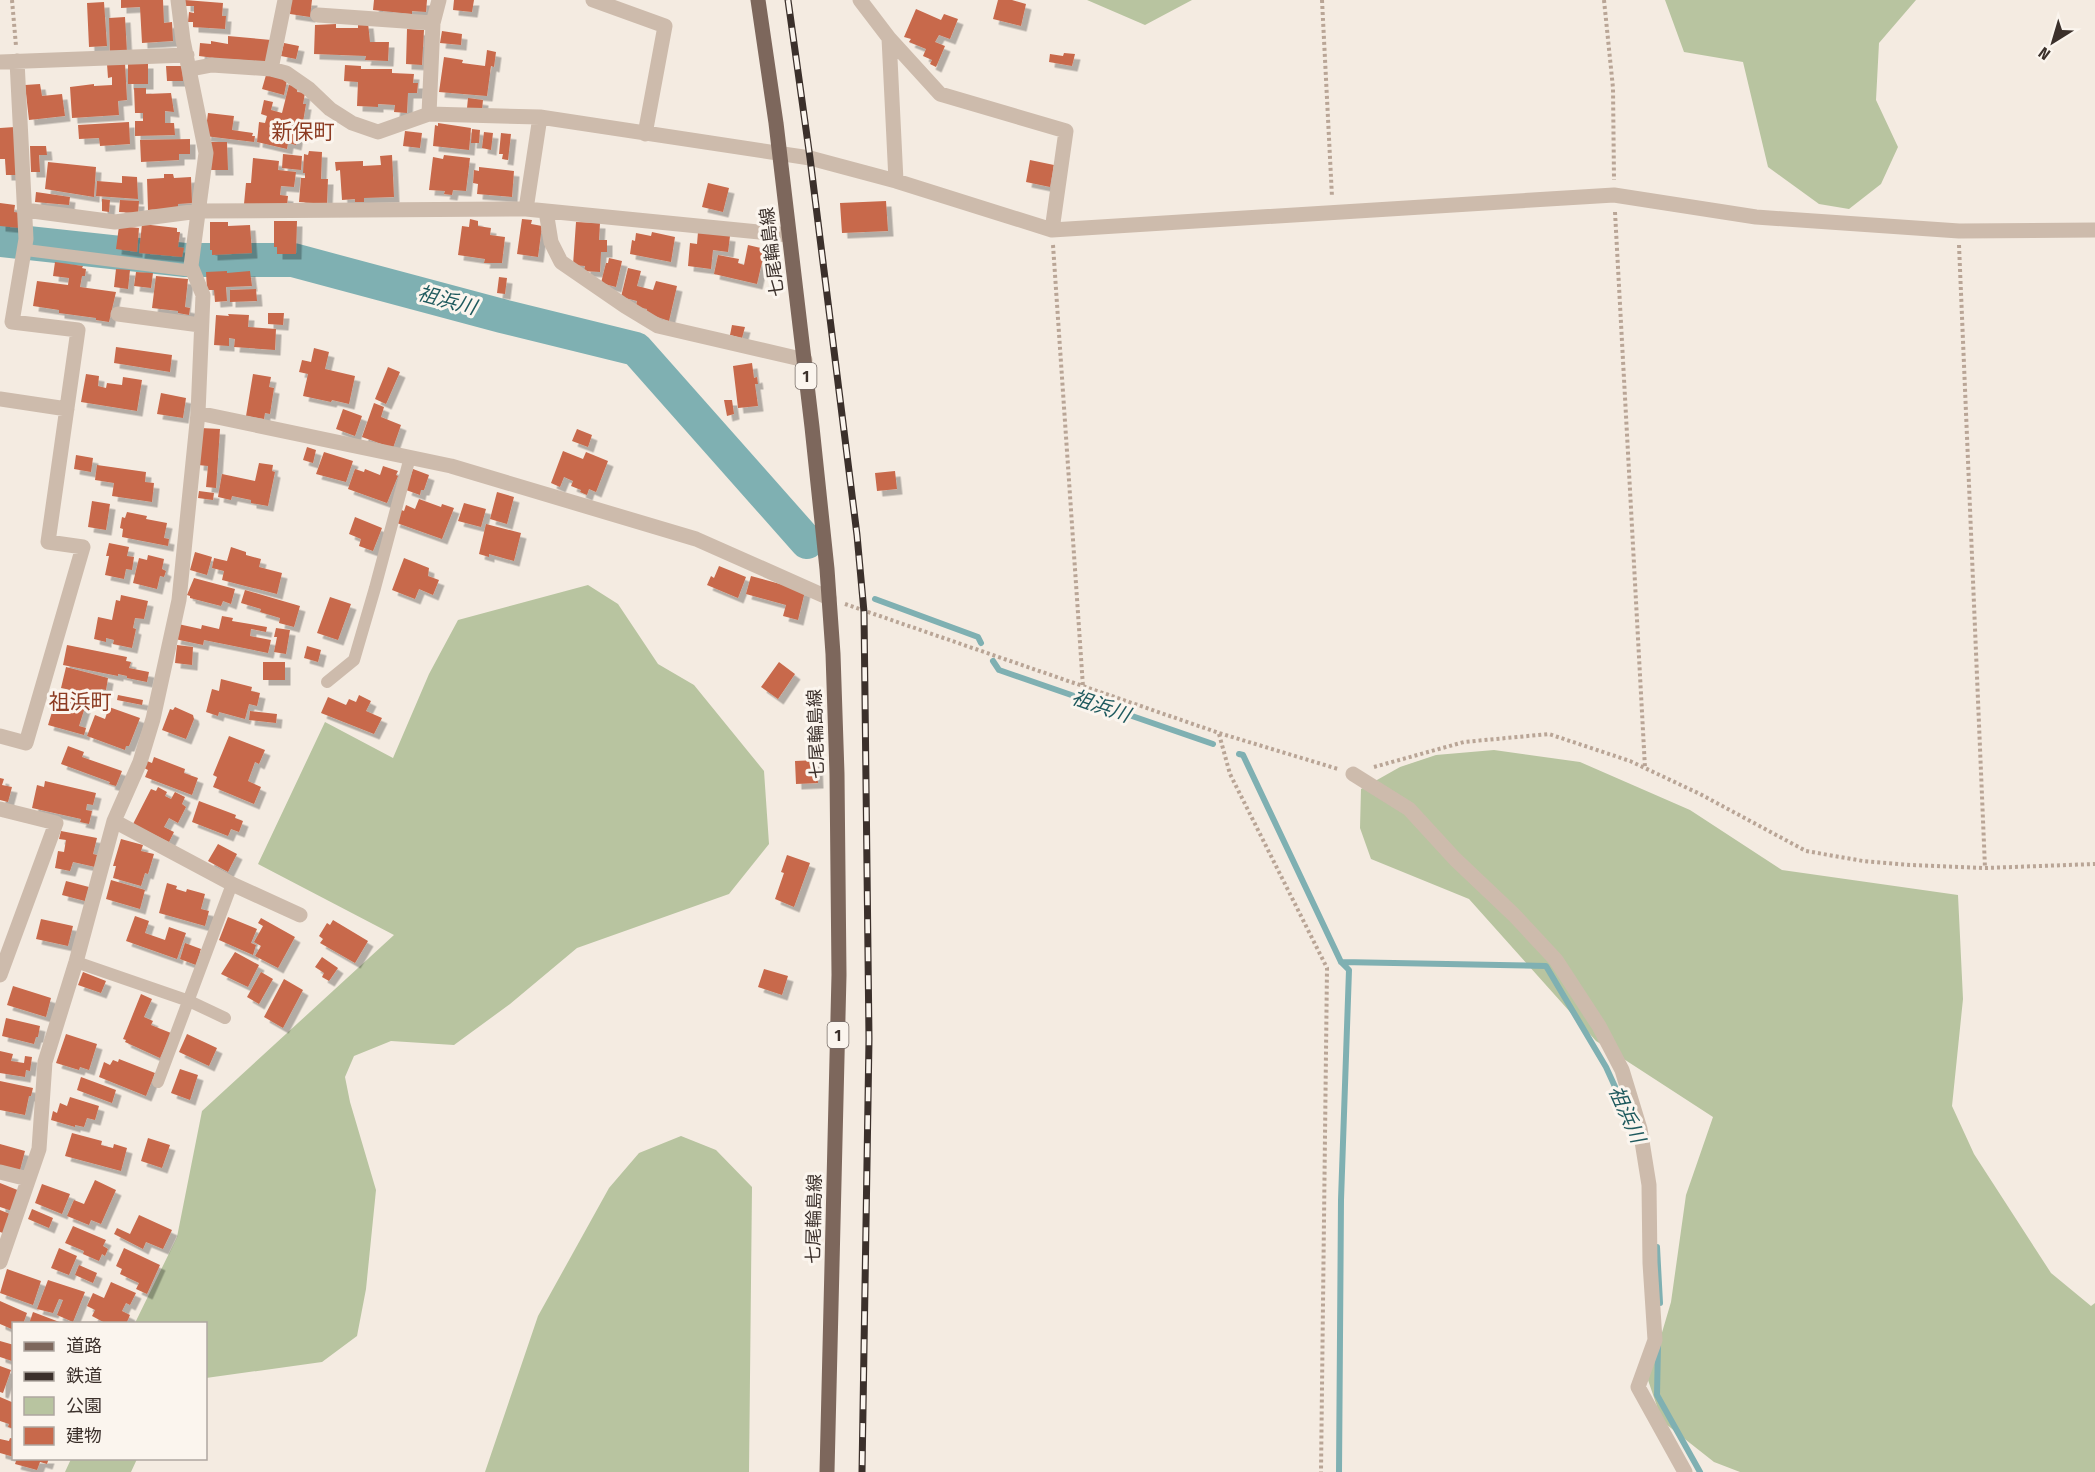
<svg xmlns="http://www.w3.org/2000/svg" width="2095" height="1472" font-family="'Fira Sans Condensed','Noto Sans JP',sans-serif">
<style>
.green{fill:#b8c4a0}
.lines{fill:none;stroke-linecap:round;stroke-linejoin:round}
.stream{stroke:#7fb0b2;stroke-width:6}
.river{stroke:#7fb0b2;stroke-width:34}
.building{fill:#c8694b;filter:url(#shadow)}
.path{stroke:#b9a596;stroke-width:4;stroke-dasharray:3 3;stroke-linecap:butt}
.lane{stroke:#cdbbac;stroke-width:12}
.street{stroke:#cdbbac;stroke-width:15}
.primary{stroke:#7d675c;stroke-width:15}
.rail-casing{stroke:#3b302b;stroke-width:7}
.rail{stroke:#fbf5ee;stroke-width:4.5;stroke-dasharray:14;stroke-linecap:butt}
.labels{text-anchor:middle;stroke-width:6;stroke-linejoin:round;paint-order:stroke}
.shield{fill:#fbf5ee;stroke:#756b66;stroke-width:1.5}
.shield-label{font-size:16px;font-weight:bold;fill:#3b302b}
.street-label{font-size:18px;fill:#3b302b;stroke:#fbf5ee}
.water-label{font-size:20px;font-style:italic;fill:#1f5a5e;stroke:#fbf5ee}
.quarter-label{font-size:21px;fill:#8c3b22;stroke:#fbf5ee}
</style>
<defs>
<filter id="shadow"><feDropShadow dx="5.5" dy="5.5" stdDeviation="0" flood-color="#0004"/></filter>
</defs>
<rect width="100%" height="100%" fill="#f4ebe1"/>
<!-- green -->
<path class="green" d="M1087,0H1192L1145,25Z
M1665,0H1916L1879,43L1876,100L1898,147L1881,184L1849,209L1819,204L1768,167L1743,62L1684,52Z
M588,585L618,604L658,664L694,685L764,771L769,844L729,894L577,948L510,1004L454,1045L391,1041L354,1056L345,1077L350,1102L376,1190L366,1289L357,1336L322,1362L206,1378V1324L135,1323L177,1237L202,1111L394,935L258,864L325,722L393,758L429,674L458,620Z
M1494,750L1580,762L1690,810L1782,870L1958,895L1963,999L1952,1106L1974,1154L2051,1273L2091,1306L2095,1303V1472H1740L1714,1462L1662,1421L1648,1380L1671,1302L1686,1195L1713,1117L1596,1041L1469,899L1371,859L1360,828L1361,789L1400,767L1436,755Z
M681,1136L716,1150L752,1187L749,1472H485L538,1316L609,1188L639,1153Z
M71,1459V1458L137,1459L131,1472H65Z"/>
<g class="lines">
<!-- stream -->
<path class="stream" d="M875,599L978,637L981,643
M993,661L999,670L1213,744
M1239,754L1243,755L1341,962L1349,970L1341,1200L1339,1472
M1341,962L1546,966L1606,1067L1632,1124
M1657,1247L1660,1303
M1658,1346L1657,1395L1700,1472"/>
<!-- river -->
<path class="river" d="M0,240L185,260H293L502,316L636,349L807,542"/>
</g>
<!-- building -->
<path class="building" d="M121,0H163L164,23L172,22L173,41L142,43L140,7L121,8Z
M185,0L223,3L222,16H226L225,29L193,27V22H188L189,12L194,13V6H185Z
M291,0H312L310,17L290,14Z
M374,0H427L426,12L412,11V14L373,10Z
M454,0H474L472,12L453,10Z
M998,0H1012L1026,4L1021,26L993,19Z
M104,2L107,46L89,47L87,3Z
M916,9L941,20L944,14L958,19L950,39L939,35L935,42L945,46L936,67L930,64L932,60L923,56L926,49L909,42L911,39L904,37Z
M125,17L127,53L110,54L109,18Z
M358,23H368L370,42H389L388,61L365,60L366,56L314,54L315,25L336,24V28H358Z
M407,29L424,30L422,65L406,64Z
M442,31L462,34L461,45L440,43Z
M228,36L271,40L269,62L230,59V60L199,56L200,43L211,44V41L228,44Z
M284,43L299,46L296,59L281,56Z
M487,50L496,52L494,67L491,66L487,96L439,92L444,57L463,60L462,63L485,66Z
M1064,53L1075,54L1072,66L1049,62L1050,54L1063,56Z
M125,63L127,100L118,101L119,115L72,118L70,87L94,84V86L112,85V77L108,78L107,64Z
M128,63H148V84H128Z
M345,65L361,66V69H392V73L414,74L413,83H418L417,93H408L407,113L394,112L395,105L378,104V107L357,106L358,82L344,81Z
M166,66H182L183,81H167Z
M266,75L287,80L284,95L262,89Z
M40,84L42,96L62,94L65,116L29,120L25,85Z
M289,85L298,87L297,92L305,93L303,104H306L301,134H298L296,145L288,143L287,149L257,142L259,122L265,123L267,116L261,114L264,100L273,102L271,110L282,113Z
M134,88H146V94L171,93L174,112L165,111V123H174L175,135L135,136V121H143V113H135Z
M468,98L483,100L482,110L467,108Z
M208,113L234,116L232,130L253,133L252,136H255L254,142L205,136Z
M129,122L130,144L100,146L99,138L79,139L78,125Z
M438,123L471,128L469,150L433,146L435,125L438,126Z
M15,127L17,175H6L5,159H0V128Z
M472,129L480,130L479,143H471Z
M405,131L422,133L420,148L403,146Z
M484,132L493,133L491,150L482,148Z
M501,133L511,134L508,160L502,159L503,154H499Z
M190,139V154H179V160L141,162L140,140Z
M208,142H227L228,170H210Z
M30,146H46L47,155H39L40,172H31Z
M309,151L322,152L321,179H328L327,204L299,202L301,178H305V173H303L304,154L308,155Z
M283,154L302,156L301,170L282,168Z
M392,155L394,197L364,198V202H355V199L342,200L340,170L336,171L335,162L363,161V166L381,165L380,156Z
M444,155L470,158L466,191L453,190L452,195L444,194L445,191L429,190L433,157L443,159Z
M253,158L279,161L278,170L296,172L294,187L281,186L280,195L288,196L287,205L244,204L246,183H251Z
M1030,160L1054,165L1050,187L1026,182Z
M48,162L96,167L94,197L45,189Z
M479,167L514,171L512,197L477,194L478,184L473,183L474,170L479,171Z
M164,174H173L174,178L191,177L192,203L178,204V208L148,210L147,179L164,178Z
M122,176L137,177L138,199L96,196L97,181L122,183Z
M708,183L729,188L723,212L702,207Z
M36,192L70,197L69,205L35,202Z
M102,199L110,200L109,212L102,211Z
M120,200L139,201L138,213L119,212Z
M886,201L888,231L842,233L840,203Z
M0,203L15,205L14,212L21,213L20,228L0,226Z
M470,219L478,221V226L491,228L490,235L505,237L502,263H484L485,259L458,255L462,226L469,227Z
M522,219L532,220L531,224L542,226L538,257L517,254Z
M274,221H297L296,254H277V247H274Z
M210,222H228V226L250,225L252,253L212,255V250H210Z
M576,222L600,223L599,240H607V252H601L600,272L584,271L585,266L573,265Z
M142,224L177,228V232H180L178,247L184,248L182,257L139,253Z
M119,226L139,228L137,252L116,249Z
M652,232L675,237L671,262L630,254L632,240L635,241L636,233L651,236Z
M698,232L730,236L728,252L713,250L711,269L688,266L690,243L697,244Z
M748,245L765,249L757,284L714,274L718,255L739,259L738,263L744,265Z
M609,258L622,261L616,287L601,283L606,263H608Z
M55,262L83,266L82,268L86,269L85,276H82L80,287L116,292L109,322L96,320V318L59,313V310L33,306L37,281L68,285L69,278L53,276Z
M628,268L641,271L637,286L653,290L656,281L677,286L669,321L646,313L647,309L636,307L637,301L621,297Z
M116,269L130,270L128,289L114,287Z
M227,271V273L250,271L252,286L226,287L227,301L215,302L214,290H207L206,272Z
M136,272L153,273L151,288L134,286Z
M156,276L188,279L185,307L190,308L189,315L178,313V311L152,308Z
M499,277L507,278L505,294L497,293Z
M256,289L257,301L230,302V290Z
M268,313H284L283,325L268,324Z
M228,314L249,315L248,327L276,329L275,350L234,347L235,339L229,338V346L214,345L216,315L229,316Z
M732,325L745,327L742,338L730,335Z
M116,347L172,355L170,372L114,363Z
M314,348L329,352L325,369L355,376L349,404L332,400L331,402L303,396L308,374L299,372L302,360L311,362Z
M752,363L754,378L757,377L758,384H755L758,406L738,408L733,366Z
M388,367L400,372L386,404L375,399Z
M86,374L99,376L98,386L106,388L107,383L122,385L123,377L142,380L137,411L81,402Z
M253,374L271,377L269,387L274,388L270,414L265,413L264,419L246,416Z
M161,393L186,398L183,418L157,414Z
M724,400H732L734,414L727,416Z
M374,403L384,407L381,417L401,425L393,448L362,437Z
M343,409L362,416L355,436L336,429Z
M201,428L220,429L216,488L206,487L208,466L198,465Z
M577,429L592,435L588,447L572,441Z
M307,447L316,450L313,463L303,460Z
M563,451L583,459L586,452L608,461L596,492L589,489L587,495L580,492L581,490L571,486L573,481L564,477L560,487L551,483Z
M324,452L353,461L346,482L316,474Z
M76,455L93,458L91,472L74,469Z
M259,463L273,465L272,471L275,472L268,506L251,503V500L232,496L231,500L218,497L222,474L255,481Z
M97,465L146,472L145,482L154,483L152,502L112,496L114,483L95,480Z
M383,466L398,471L396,475L398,476L387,503L348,489L355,469L364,472L365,469L380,475Z
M413,469L429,475L424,490H421L420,495L406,490Z
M895,471L897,489L877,491L875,473Z
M199,491L214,493L213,500L198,498Z
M497,492L514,497L507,524L490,519Z
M419,499L441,507L442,504L454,508L442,539L394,522L399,509L404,511L406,505L415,509Z
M92,501L110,504L106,530L88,527Z
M464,503L486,509L481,527L458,521Z
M127,512L147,516L146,519L167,523L164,538L169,539L168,546L122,537L123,529L120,528L122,517L125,518Z
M355,517L382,528L373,551L359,546L361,539L349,534Z
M486,524L521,533L514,561L489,554V557L479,554Z
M109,543L129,547L127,556L134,557L132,570L126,569L124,579L105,575L109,556H106Z
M231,547L246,552V555L261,559L259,567L282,573L277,594L222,580L224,571L212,568L214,558L227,561Z
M195,552L212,557L207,575L190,570Z
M148,555L164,559L162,569L166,571L164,577L160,576L157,589L133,583L139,558L147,560Z
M404,558L429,568L428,576L439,580L433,595L419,589L415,599L392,590Z
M719,566L746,577L738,598L707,585L711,576L714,578Z
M751,576L805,591L798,620L783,616L786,605L746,594Z
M194,578L235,589L231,604L223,601L221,606L190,598V596L187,595Z
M245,590L300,606L294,627L279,623L280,618L260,612L261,609L241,603Z
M121,595L148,601L144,619L135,618L133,628L136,629L132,648L113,644L114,640L106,638V642L94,639L98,617L112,620L116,600L120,601Z
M330,597L351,604L338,640L317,633Z
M222,616L233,618L232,621L267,627L266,632L251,629L250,636L271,640L268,653L204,640L203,645L175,639L178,624L201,629L202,625L219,629Z
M276,628L290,630L286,654L274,652L277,637H274Z
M67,645L127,657L126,661L131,662L129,668L149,672L147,682L127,678V676L118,674V676L63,665Z
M177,645L193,647L192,665L175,663Z
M307,646L321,650L318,662L304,658Z
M263,662H285V680H263Z
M779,662L795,674L778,699L761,687Z
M66,667L108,678L106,690L101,689L100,696L61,688Z
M221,679L252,687L251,691L260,693L257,706L249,704L245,719L219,712L218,716L206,712L212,689L219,691Z
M118,695L143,700L142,705L117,700Z
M359,695L371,701L366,711L382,718L374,734L321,713L328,697L346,705L349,699L356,702Z
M61,699L85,707L79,726L86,728L84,735L48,725L52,712L57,713Z
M109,707L140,718L129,746H126L125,750L87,736L95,715L105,719Z
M175,707L193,715L194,719L186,739L162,730L170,709L173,710Z
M250,711L277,714L276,723L249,720Z
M229,736L265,750L259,764L255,762L248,781L261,787L254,804L213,787L217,777L213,775Z
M68,746L84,752L82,757L122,771L116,786L109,784L110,782L61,764Z
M154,757L185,769L184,773L198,778L192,795L145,777L148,770L144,768L147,761L152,763Z
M817,760L818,783L796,784L795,761Z
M0,778L4,779L2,785L12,787L8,802L0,800Z
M45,781L96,793L93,805L87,804L86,810L92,811L89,824L80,822L81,819L32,808L37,785L44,787Z
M158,787L167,792L165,796L171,799L175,792L185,797L182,804L186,807L178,823L169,818L164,827L174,832L169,842L133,824L151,789L156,791Z
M199,801L236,815L235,818L243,821L239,832L231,829L228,836L192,822Z
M61,831L97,838L93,854L97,855L95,867L73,862L70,871L55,868L58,851L64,852L66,840L59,839Z
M121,839L143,845L141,851L154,854L148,874L145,873L141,886L113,878L116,866H113Z
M218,844L237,854L228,872L208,861Z
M787,855L810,863L794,907L775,899L784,873L781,872Z
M111,880L145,890L140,909L106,899Z
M66,881L89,887L85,901L62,895Z
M167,883L177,886L176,889L186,892L187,889L205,894L201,909L209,911L205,926L159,913Z
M135,916L149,921L145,933L165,940L169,927L186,933L177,959L126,941Z
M228,917L257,929L251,943L256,945L253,955L219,940Z
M261,918L295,937L278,968L255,956L261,946L254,942L263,926L258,923Z
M41,919L73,926L68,946L36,939Z
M333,920L368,941L355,963L320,943L323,939L319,936L327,923L330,925Z
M185,943L201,949L196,965L180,959Z
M235,952L259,965L248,987L221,974Z
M322,957L338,968L329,981L322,977L324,973L315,967Z
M764,969L788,976L782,995L758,987Z
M83,972L106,981L101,993L78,985Z
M261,972L273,979L259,1004L247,997Z
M284,979L303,990L283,1028L264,1017Z
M13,986L51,998L46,1017L7,1005Z
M141,994L152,999L144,1017L153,1021L151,1025L171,1033L160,1058L125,1042L126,1040L123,1039Z
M6,1018L40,1026L38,1037H36L34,1044L2,1036Z
M66,1034L97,1044L89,1070L80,1067L79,1070L56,1063Z
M187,1034L217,1048L209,1066L179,1052Z
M0,1051L13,1054L11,1061L24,1063L25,1056L32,1057L30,1071L26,1070L25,1077L0,1073Z
M119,1059L155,1073L146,1096L99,1077L104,1062L110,1065L113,1060L118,1062Z
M180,1069L198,1075L190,1100L171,1093Z
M81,1077L116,1090L112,1103L77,1090Z
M0,1081L33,1088L31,1096H29L25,1115L0,1110Z
M70,1097L99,1106L95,1120L87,1118L84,1127L75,1125V1127L51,1120L53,1111L57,1113L60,1103L67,1106Z
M72,1133L102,1141L101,1145L113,1148L114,1144L127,1148L121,1171L65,1156Z
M148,1138L170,1145L162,1168L141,1161Z
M0,1144L25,1151L20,1170L0,1165Z
M95,1180L116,1190L101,1224L91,1220L89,1225L67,1216L74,1200L84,1204Z
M0,1183L20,1191L12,1211L0,1207Z
M42,1184L70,1194L62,1214L35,1203Z
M32,1209L53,1218L49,1228L28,1219Z
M0,1210L10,1214L3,1233L0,1232Z
M139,1215L172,1230L163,1249L146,1242L143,1249L114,1234L117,1228L130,1234Z
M73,1226L106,1240L103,1246L108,1249L105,1256L102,1254L99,1261L83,1254L84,1251L65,1243Z
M59,1248L77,1256L69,1275L51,1268Z
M124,1248L160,1265L147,1294L136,1289L139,1283L120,1274L122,1269L116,1266Z
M79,1265L97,1273L93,1283L75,1275Z
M7,1269L41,1281L33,1305L0,1293Z
M48,1280L85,1292L73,1322L57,1315L63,1300L59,1299L53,1313L37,1309Z
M111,1282L136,1293L130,1305L126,1303L122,1311L130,1315L126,1324H107L92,1316L95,1310L87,1306L93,1293L104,1298Z
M0,1301L27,1313L23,1324H14V1330L0,1324Z
M33,1312L62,1323V1324H29Z
M0,1341L14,1345L12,1361L0,1357Z
M0,1366L11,1370L3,1393L0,1392Z
M0,1397L14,1403V1429L8,1427L9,1424L0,1421Z
M10,1438L14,1439V1457L0,1453V1439L9,1441Z
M17,1458H49L47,1464L40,1462L37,1470L15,1464Z"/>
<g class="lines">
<!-- path -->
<path class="path" d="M12,0L16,46
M1322,0L1332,197
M1604,0L1613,88L1614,180
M1615,212L1645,768
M1053,245L1083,687
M1959,245L1985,868
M845,604L1219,733L1338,769
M1219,734L1230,774L1327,968L1321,1472
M1374,767L1464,742L1549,734L1630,761L1700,794L1806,851L1863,861L1910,865L1985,868L2095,864"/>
<!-- lane -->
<path class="lane" d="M26,250L193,271
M327,682L354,660L375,588L410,457
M76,962L189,1001L225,1018
M158,1082L232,884"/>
<!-- street -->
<path class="street" d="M593,0L665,26L645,134
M860,0L889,38
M318,15L433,23
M0,62L187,55
M191,69L212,65L271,69L286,73L309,89L330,109L352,123L378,132L429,114L540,117L810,158L896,181L1052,230L1614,195L1756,217L1959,231L2095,230
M271,69L285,0
M429,114L433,23L439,0
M896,181L889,38L940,94L1066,131L1052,230
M526,209L540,117
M25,210L115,222L199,211L526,209L789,235
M546,211L551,242L561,262L625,306L658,326L805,360
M118,314L200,325
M0,399L67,409
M198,413L451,466L696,539L829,598
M0,736L26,743L83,547L48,542L78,330L12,322L26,239L17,61
M1353,774L1409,809L1455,859L1514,915L1556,960L1599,1026L1622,1070L1640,1129L1649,1185L1650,1263L1655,1340L1638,1387L1685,1472
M0,809L56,823L0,975
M114,821L232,884L300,915
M0,1172L28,1179
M0,1262L39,1149L45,1062L76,962L114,821L140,762L153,719L179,600L198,413L203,295L191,266L206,153L183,40L178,0"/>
<!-- primary -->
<path class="primary" d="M758,0L776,123L812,427L827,569L833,654L837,774L839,975L827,1472"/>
<!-- rail casing -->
<g class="rail-casing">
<path id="rail" d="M788,0L810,158L857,535L864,612L869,1039L862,1472"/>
</g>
<!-- rail -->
<use href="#rail" class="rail"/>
</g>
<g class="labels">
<!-- shield labels -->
<g class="shield">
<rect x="795.5" y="363" width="21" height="26" rx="4.5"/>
<rect x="827.5" y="1022" width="21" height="26" rx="4.5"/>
</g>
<g class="shield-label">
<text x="806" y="382">1</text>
<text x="838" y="1041">1</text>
</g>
<!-- street labels -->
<g class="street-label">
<text transform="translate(772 252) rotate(-97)" y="6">七尾輪島線</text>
<text transform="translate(816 734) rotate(-92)" y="6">七尾輪島線</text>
<text transform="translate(814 1219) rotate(-89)" y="6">七尾輪島線</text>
</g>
<!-- water labels -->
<g class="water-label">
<text transform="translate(447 300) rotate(15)" y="7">祖浜川</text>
<text transform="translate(1101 706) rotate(19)" y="7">祖浜川</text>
<text transform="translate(1627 1114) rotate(66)" y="7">祖浜川</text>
</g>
<!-- quarter labels -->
<g class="quarter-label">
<text x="303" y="139">新保町</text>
<text x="80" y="709">祖浜町</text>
</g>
</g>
<!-- legend -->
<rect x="12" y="1322" width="195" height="138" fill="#fbf5ee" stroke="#aea6a0" stroke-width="1.5"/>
<rect x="24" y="1342" width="30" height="9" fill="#7d675c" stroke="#aea6a0" stroke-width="1.5"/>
<text x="66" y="1352" font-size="18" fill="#3b302b">道路</text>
<rect x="24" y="1372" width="30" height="9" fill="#3b302b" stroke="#aea6a0" stroke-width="1.5"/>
<text x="66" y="1382" font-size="18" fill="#3b302b">鉄道</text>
<rect x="24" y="1397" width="30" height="18" fill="#b8c4a0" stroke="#aea6a0" stroke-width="1.5"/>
<text x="66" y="1412" font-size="18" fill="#3b302b">公園</text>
<rect x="24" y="1427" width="30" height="18" fill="#c8694b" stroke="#aea6a0" stroke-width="1.5"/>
<text x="66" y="1442" font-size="18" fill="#3b302b">建物</text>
<!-- north arrow -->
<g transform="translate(2053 42) rotate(217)" stroke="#fbf5ee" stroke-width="4.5" paint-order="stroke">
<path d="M0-4.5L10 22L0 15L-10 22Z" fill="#3b302b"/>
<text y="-9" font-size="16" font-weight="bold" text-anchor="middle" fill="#3b302b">N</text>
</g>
</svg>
